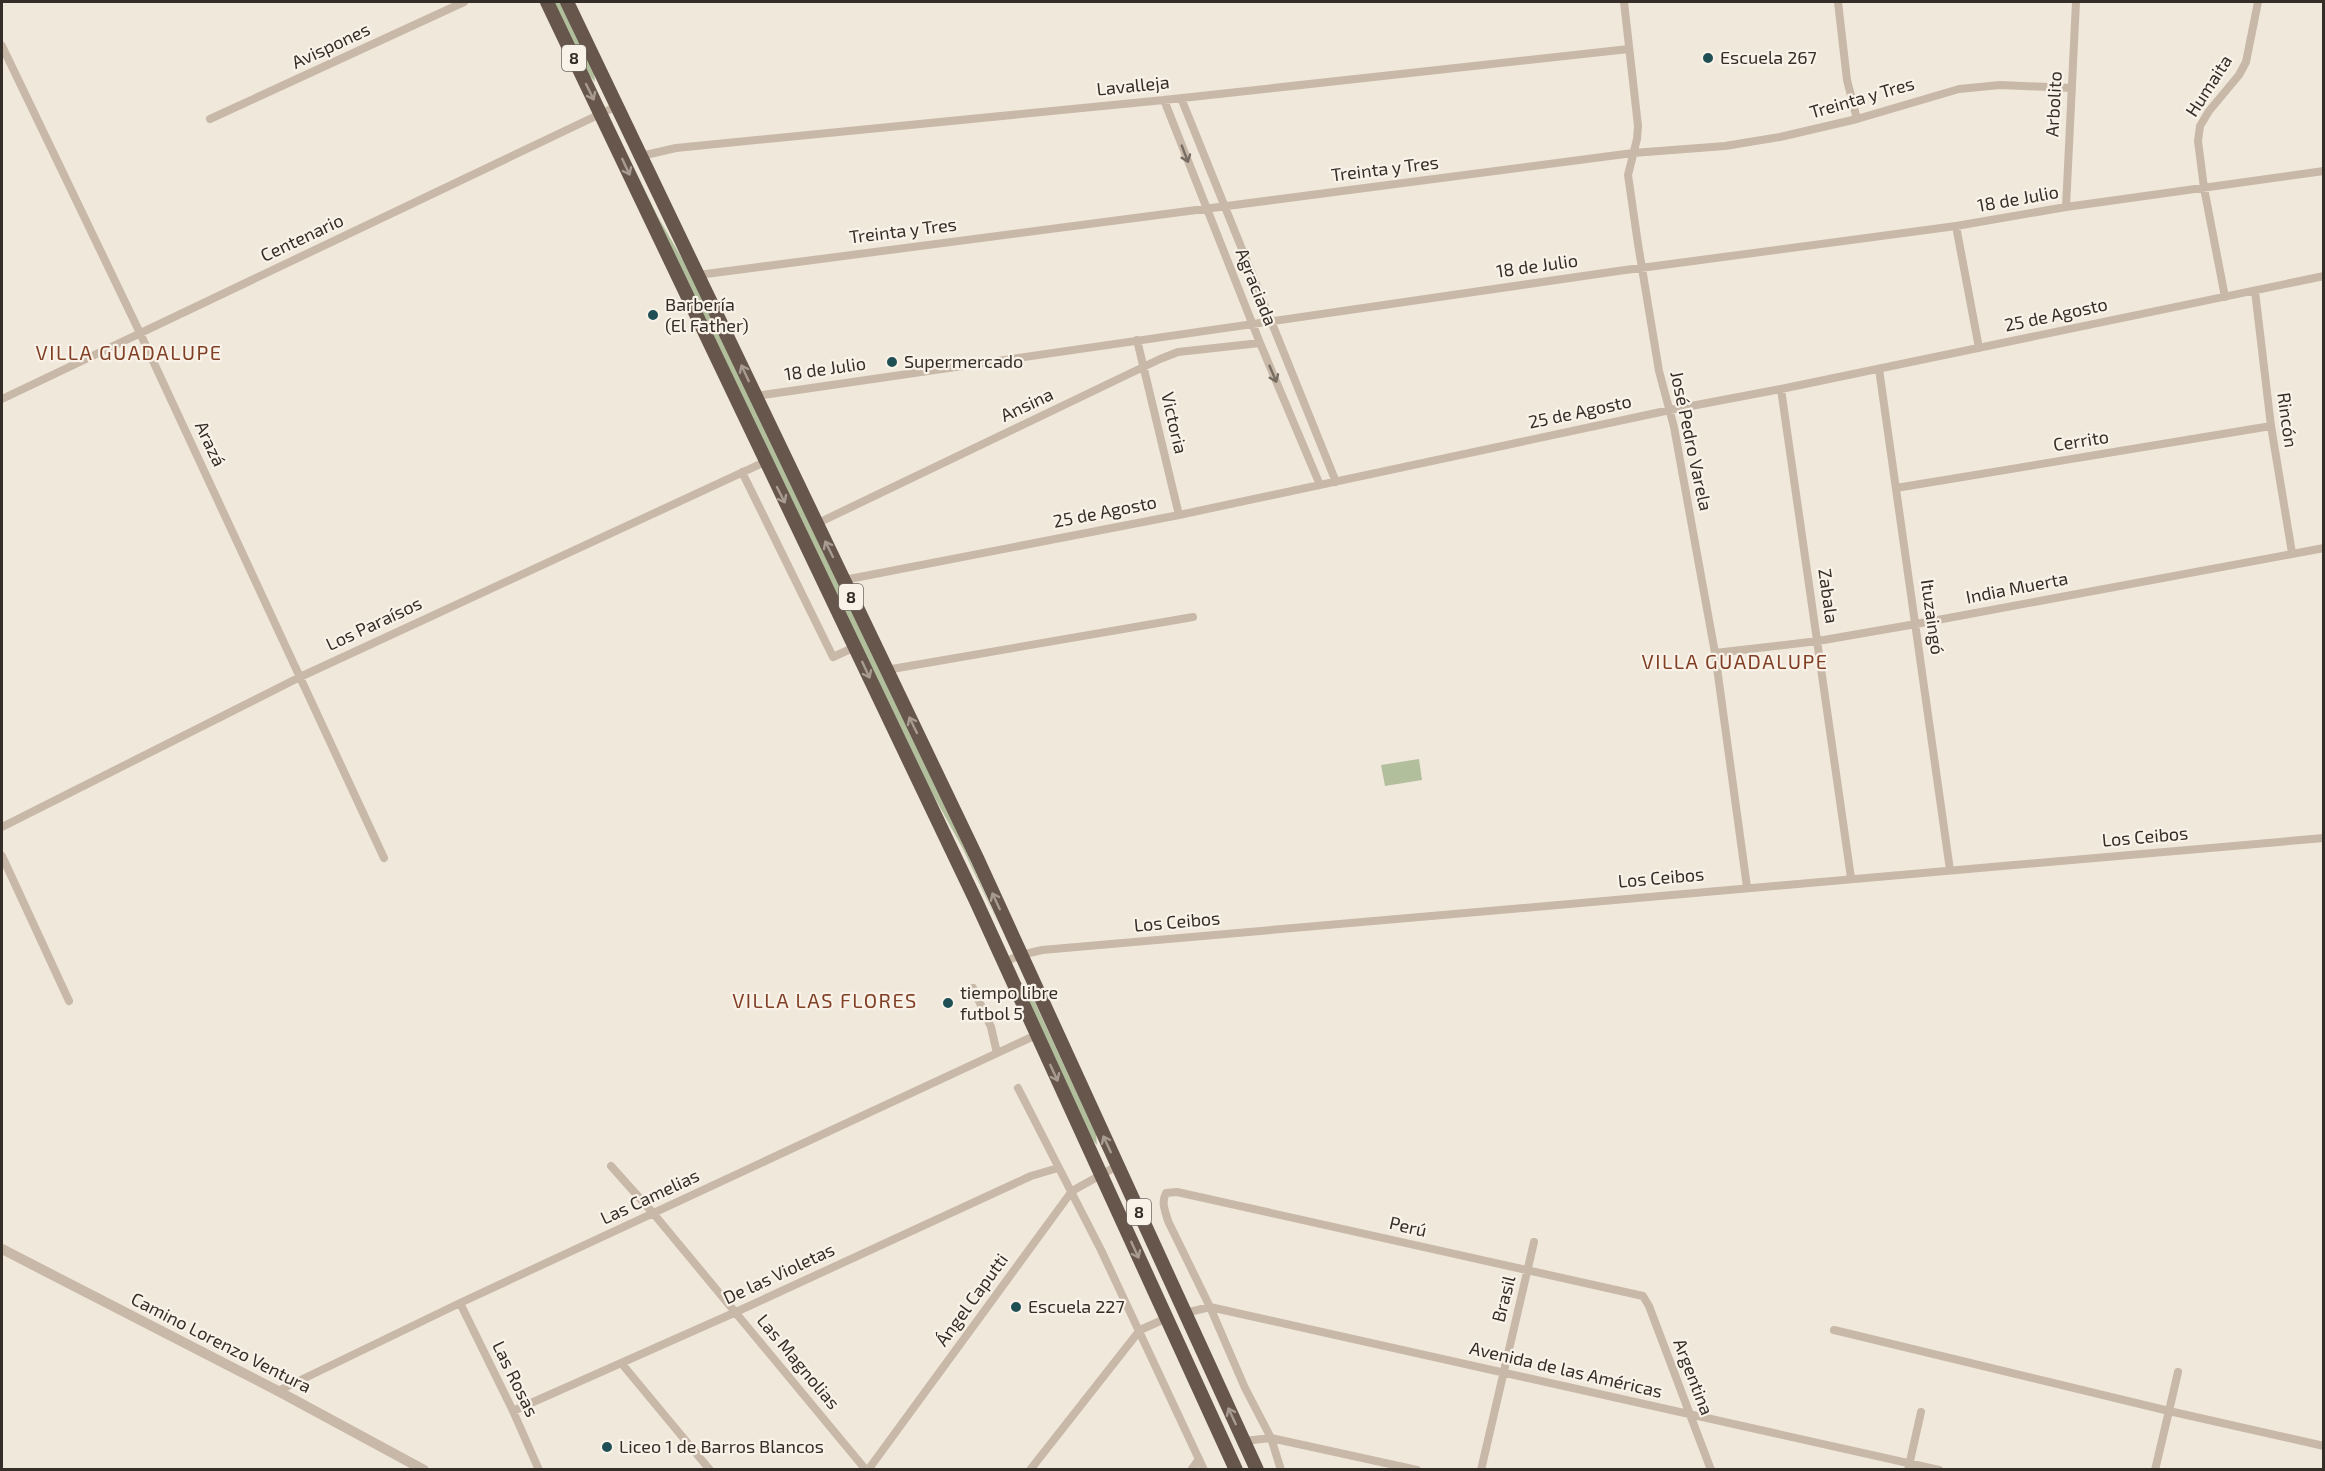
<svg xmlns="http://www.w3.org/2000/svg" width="2325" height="1471" font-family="'Exo 2',sans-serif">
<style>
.grass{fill:#b2bf9c}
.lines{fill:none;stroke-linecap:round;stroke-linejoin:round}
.minor{stroke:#c8b8a8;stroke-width:8}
.tertiary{stroke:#c8b8a8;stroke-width:10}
.trunk{stroke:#66564c;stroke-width:14}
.oneway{stroke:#a89c92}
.oneway2{stroke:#776c62}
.poi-dot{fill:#1f4f55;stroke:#f9f2e8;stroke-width:2}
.labels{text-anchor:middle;stroke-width:4.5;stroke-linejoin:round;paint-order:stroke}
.shield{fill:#f9f2e8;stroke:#706862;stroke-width:1.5}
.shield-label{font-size:16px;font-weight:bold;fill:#352d28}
.street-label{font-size:18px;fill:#352d28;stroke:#f9f2e8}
.poi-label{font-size:18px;fill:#352d28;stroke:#f9f2e8;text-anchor:start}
.neighbourhood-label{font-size:20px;letter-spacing:1.5px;fill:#813f25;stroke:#f9f2e8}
</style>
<rect width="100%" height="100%" fill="#f1e8dc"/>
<!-- grass -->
<path class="grass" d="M554,2H561L594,72L595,82L589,75Z
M615,129L658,217L691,274L965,849L999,925L963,849L926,782Z
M1419,759L1422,780L1385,786L1381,765Z
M1028,993L1031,994L1096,1134L1097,1145L1091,1138L1025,996Z"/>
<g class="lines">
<!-- minor -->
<path class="minor" d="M1624,2L1638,126L1637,139L1628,175L1638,244L1659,371L1674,427L1715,653L1747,887
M1838,2L1847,80L1857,119
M2,46L140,333L384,858
M1181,98L1336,482
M1164,100L1260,343L1320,485
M210,119L464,2
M641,156L676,148L1164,100L1629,49
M2066,207L2076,2
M1956,226L1979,348
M698,275L1633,153L1725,146L1780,137L1857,119L1959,89L2000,85L2072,88
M2255,291L2271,426L2292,553
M2225,297L2204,188L2198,141L2200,126L2209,111L2239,75L2246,62L2258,2
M1137,340L1179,515
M1879,369L1950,870
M1781,389L1851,878
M756,396L1618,271L1956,226L2066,207L2324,171
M2,399L617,106
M742,472L833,657L855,647
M1896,488L2271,426
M816,524L1160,359L1178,352L1260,343
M844,580L1179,515L1670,410L1781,389L2324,276
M1715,653L1818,641L1916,624L2324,548
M886,670L1193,617
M2,827L300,677L765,462
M2,856L69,1001
M1004,962L1021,955L1042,950L2324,838
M973,988L991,1027L997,1053
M1018,1088L1101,1250L1204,1470
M611,1166L653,1213L866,1470
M460,1303L513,1411L539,1470
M1185,1313L1210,1307L1939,1470
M1834,1330L2169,1411L2178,1372
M622,1364L710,1470
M278,1391L460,1303L1036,1035
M513,1411L736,1312L1031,1176L1058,1168
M1244,1441L1271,1438L1417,1470
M868,1470L1072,1191L1117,1166
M1030,1470L1140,1330L1167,1318
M1191,1470L1199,1459
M1281,1470L1271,1438L1245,1388L1210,1307L1168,1221C1165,1210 1161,1203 1166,1193L1177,1192L1643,1296L1649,1306L1711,1470
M1481,1470L1534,1242
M1908,1470L1921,1412
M2155,1470L2169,1411L2324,1446"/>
<!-- tertiary -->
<path class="tertiary" d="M2,1249L278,1391L424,1470"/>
<!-- trunk -->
<path class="trunk" d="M547,2L976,901L1236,1470
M567,2L977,858L1257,1470"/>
</g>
<!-- one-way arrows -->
<defs><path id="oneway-shaft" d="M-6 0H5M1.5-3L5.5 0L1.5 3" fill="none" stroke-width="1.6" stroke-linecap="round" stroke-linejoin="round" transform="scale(1.5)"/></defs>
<g class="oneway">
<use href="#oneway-shaft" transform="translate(590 92) rotate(64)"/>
<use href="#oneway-shaft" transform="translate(626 167) rotate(65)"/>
<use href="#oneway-shaft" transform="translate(745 373) rotate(-115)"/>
<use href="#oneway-shaft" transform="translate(781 495) rotate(63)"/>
<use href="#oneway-shaft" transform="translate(829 549) rotate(-116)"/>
<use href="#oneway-shaft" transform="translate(866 670) rotate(65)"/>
<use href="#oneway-shaft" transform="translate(913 725) rotate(-116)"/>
<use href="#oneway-shaft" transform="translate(996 901) rotate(-115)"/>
<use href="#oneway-shaft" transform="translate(1054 1073) rotate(65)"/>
<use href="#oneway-shaft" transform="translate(1107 1144) rotate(-115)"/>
<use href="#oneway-shaft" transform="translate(1135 1250) rotate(65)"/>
<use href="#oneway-shaft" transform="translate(1232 1416) rotate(-115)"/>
</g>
<g class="oneway2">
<use href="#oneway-shaft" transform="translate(1185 154) rotate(69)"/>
<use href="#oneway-shaft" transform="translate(1273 374) rotate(67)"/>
</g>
<!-- markers -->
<g class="poi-dot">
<circle cx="1708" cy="58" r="6"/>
<circle cx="653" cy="315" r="6"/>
<circle cx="892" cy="362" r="6"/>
<circle cx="948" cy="1003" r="6"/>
<circle cx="1016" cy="1307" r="6"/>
<circle cx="607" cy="1447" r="6"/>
</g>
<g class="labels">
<!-- shield labels -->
<g class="shield">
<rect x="562" y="45" width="24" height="26" rx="4.5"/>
<rect x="839" y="584" width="24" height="26" rx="4.5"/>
<rect x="1127" y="1199" width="24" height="26" rx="4.5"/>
</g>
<g class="shield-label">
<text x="574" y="64">8</text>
<text x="851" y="603">8</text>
<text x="1139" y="1218">8</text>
</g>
<!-- street labels -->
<g class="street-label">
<text transform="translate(331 46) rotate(-25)" y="6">Avispones</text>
<text transform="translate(1133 86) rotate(-6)" y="6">Lavalleja</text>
<text transform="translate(2209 86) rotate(-57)" y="6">Humaita</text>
<text transform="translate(1862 98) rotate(-16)" y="6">Treinta y Tres</text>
<text transform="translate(2054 104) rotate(-87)" y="6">Arbolito</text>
<text transform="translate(1385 169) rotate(-7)" y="6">Treinta y Tres</text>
<text transform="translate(2018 199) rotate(-10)" y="6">18 de Julio</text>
<text transform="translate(903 231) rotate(-7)" y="6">Treinta y Tres</text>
<text transform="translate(302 238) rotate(-25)" y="6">Centenario</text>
<text transform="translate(1537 266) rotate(-8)" y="6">18 de Julio</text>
<text transform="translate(1256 287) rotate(68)" y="6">Agraciada</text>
<text transform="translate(2056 315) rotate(-12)" y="6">25 de Agosto</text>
<text transform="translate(825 369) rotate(-8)" y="6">18 de Julio</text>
<text transform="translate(1027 405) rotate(-25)" y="6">Ansina</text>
<text transform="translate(1580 412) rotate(-12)" y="6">25 de Agosto</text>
<text transform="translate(2287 420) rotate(82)" y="6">Rincón</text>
<text transform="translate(1174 423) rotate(77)" y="6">Victoria</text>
<text transform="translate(1691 441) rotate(78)" y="6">José Pedro Varela</text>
<text transform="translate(2081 441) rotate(-9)" y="6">Cerrito</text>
<text transform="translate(210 444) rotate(65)" y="6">Arazá</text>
<text transform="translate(1105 512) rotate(-11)" y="6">25 de Agosto</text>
<text transform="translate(2017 588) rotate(-11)" y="6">India Muerta</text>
<text transform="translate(1828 596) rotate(82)" y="6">Zabala</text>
<text transform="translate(1932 617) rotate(82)" y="6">Ituzaingó</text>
<text transform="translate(374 624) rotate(-25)" y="6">Los Paraísos</text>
<text transform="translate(2145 837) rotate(-5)" y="6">Los Ceibos</text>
<text transform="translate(1661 878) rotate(-5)" y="6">Los Ceibos</text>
<text transform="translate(1177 922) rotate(-5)" y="6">Los Ceibos</text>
<text transform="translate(650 1197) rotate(-25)" y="6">Las Camelias</text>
<text transform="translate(1408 1227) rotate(13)" y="6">Perú</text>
<text transform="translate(779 1274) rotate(-25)" y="6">De las Violetas</text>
<text transform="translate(1504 1299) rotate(-76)" y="6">Brasil</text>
<text transform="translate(972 1300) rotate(-54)" y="6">Ángel Caputti</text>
<text transform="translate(221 1343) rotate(27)" y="6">Camino Lorenzo Ventura</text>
<text transform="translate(798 1362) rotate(50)" y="6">Las Magnolias</text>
<text transform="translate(1566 1370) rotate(13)" y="6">Avenida de las Américas</text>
<text transform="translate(1693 1377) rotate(69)" y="6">Argentina</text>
<text transform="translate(515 1379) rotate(64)" y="6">Las Rosas</text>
</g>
<!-- poi labels -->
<g class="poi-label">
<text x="1720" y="64">Escuela 267</text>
<text x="665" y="311">Barbería<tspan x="665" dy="21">(El Father)</tspan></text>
<text x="904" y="368">Supermercado</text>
<text x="960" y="999">tiempo libre<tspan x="960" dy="21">futbol 5</tspan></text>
<text x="1028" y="1313">Escuela 227</text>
<text x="619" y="1453">Liceo 1 de Barros Blancos</text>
</g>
<!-- neighbourhood labels -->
<g class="neighbourhood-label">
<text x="129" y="360">VILLA GUADALUPE</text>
<text x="1735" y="669">VILLA GUADALUPE</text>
<text x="825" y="1008">VILLA LAS FLORES</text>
</g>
</g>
<!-- border -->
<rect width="2325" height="1471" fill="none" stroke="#352d28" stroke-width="6"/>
</svg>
